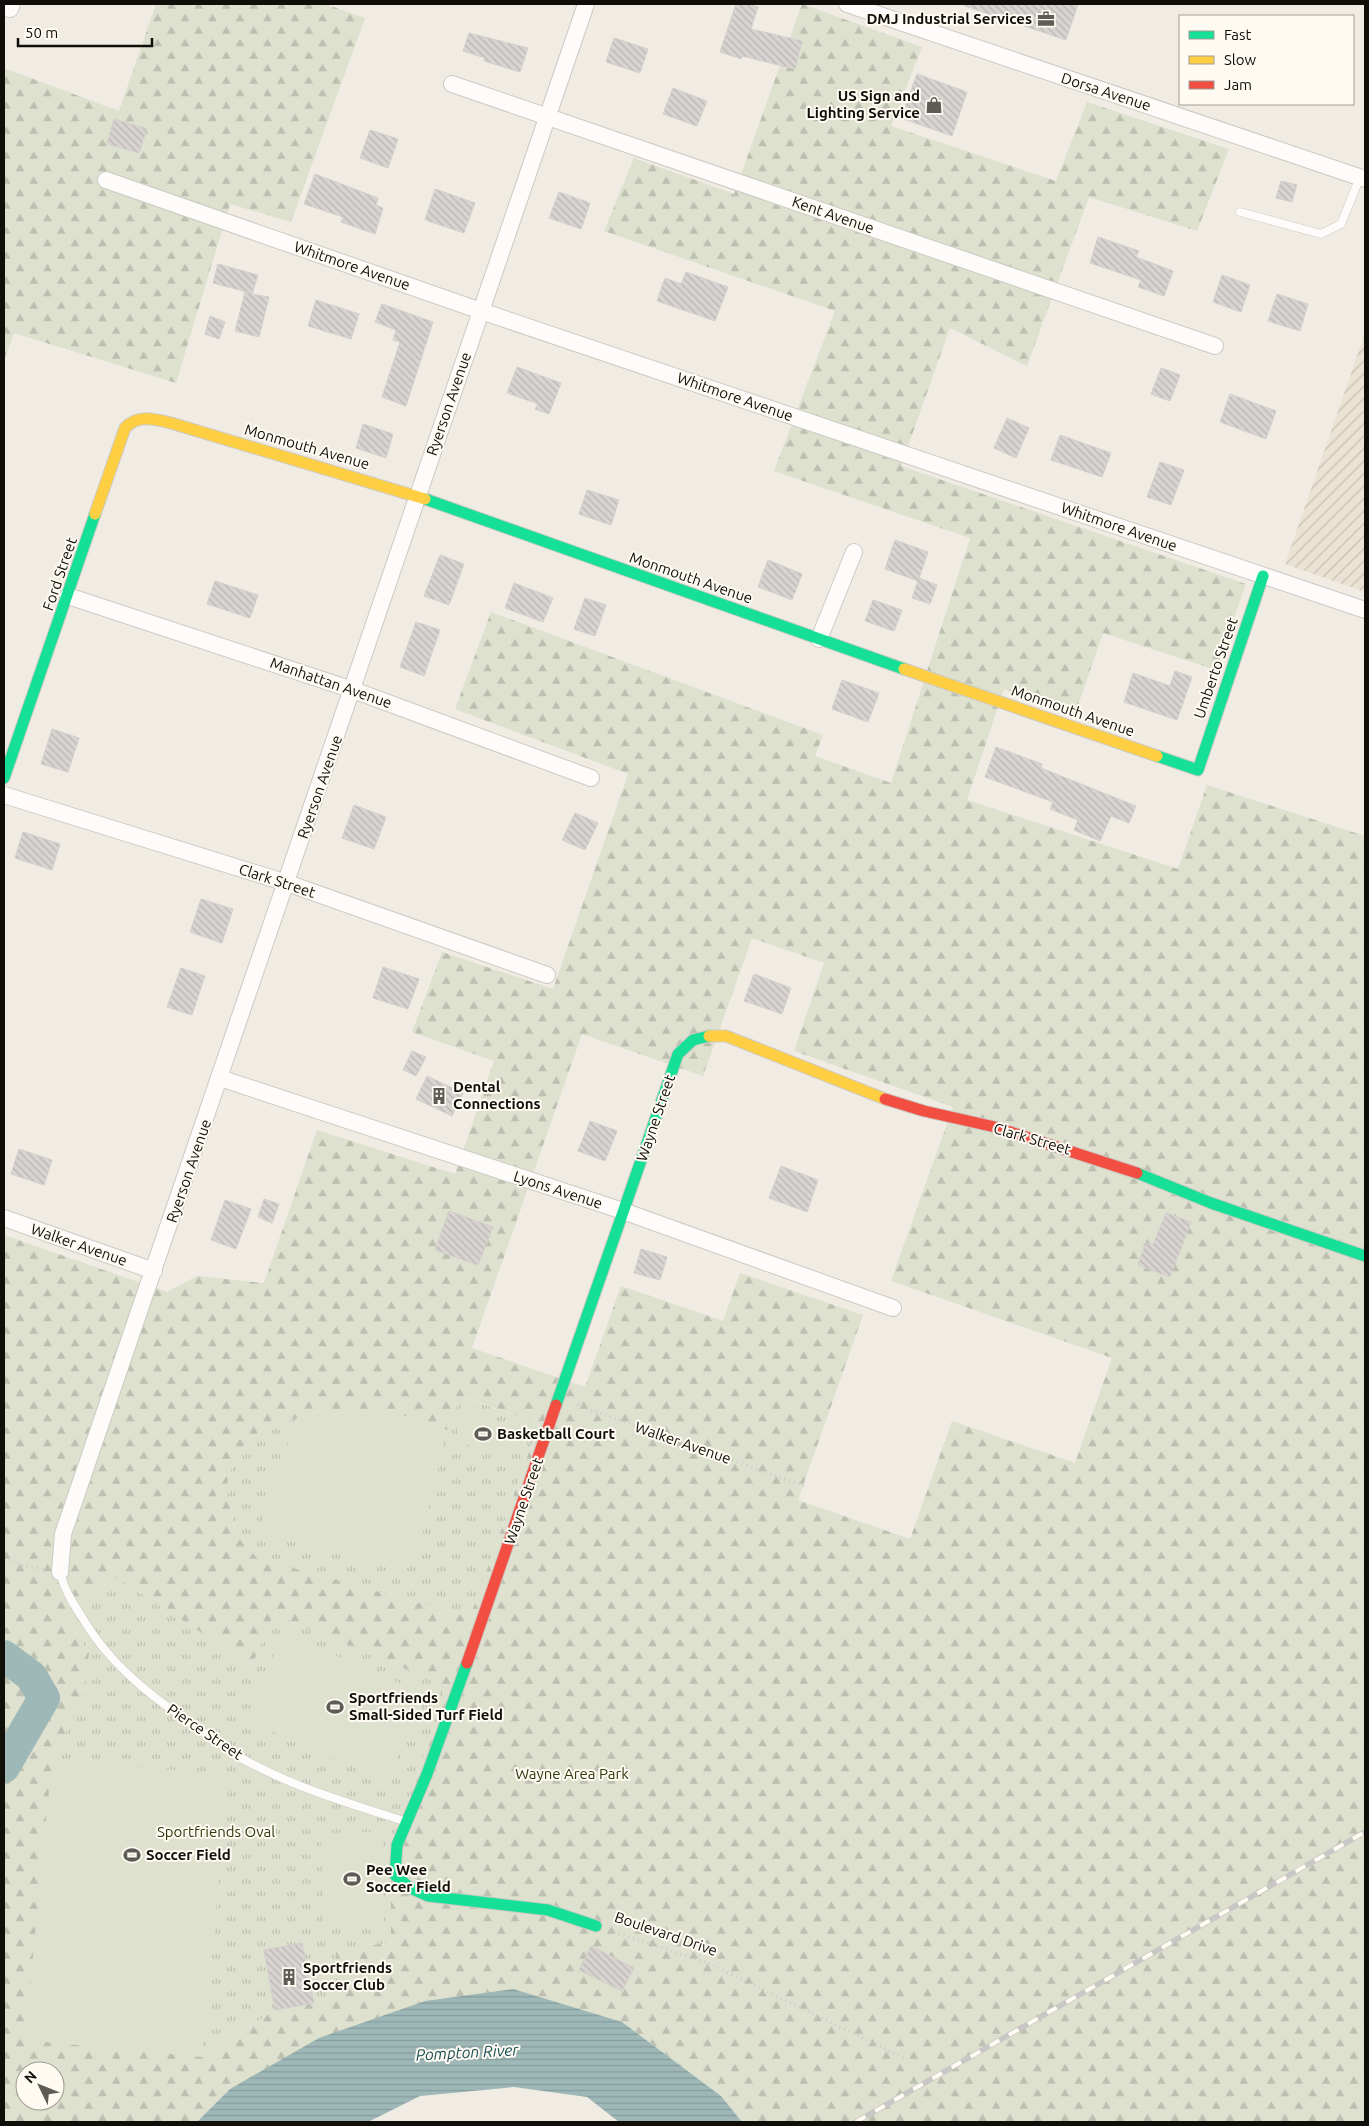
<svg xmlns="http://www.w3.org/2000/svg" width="1369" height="2126" font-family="Ubuntu,sans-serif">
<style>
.industrial{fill:url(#industrial-furrows)}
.grass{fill:url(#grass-tufts)}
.forest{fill:url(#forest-firs);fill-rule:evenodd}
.pitch{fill:#dde1ce}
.water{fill:url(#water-rules)}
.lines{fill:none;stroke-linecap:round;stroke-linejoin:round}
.river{stroke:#9eb7b7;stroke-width:32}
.building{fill:url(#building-back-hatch);stroke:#d3cfcc}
.lane-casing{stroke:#cdcac3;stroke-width:9}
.street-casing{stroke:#cdcac3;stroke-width:18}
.fast-casing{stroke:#cdcac3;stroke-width:13}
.slow-casing{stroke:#cdcac3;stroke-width:13}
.jam-casing{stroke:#cdcac3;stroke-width:13}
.path{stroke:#cccbc9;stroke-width:3;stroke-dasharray:1 4;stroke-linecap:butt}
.lane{stroke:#fdfcfb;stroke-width:8}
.street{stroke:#fdfcfb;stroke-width:16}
.fast{stroke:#16e098;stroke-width:11}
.slow{stroke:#ffcf43;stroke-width:11}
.jam{stroke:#f24e42;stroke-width:11}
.rail-casing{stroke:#c8c7c5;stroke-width:5.5}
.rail{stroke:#fffbf3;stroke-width:4;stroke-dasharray:11;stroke-linecap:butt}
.labels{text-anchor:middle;stroke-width:4;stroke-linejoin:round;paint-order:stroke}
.poi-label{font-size:15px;font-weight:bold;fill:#100e09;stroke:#fffbf3;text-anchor:start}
.street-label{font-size:15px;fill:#100e09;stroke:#fffbf3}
.park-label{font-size:15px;fill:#2d3a0b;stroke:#fffbf3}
.water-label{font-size:16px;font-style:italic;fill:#195055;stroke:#fffbf3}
</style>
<defs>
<pattern id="industrial-furrows" width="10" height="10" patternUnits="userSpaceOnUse" patternTransform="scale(1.25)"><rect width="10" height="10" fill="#eae2d3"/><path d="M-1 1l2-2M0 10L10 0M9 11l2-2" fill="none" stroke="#c8c1b4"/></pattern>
<pattern id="grass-tufts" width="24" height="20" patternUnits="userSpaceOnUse" patternTransform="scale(1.25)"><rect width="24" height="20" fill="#dde1ce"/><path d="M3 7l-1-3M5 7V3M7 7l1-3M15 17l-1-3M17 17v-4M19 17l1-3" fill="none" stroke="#bdc0b0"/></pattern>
<pattern id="forest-firs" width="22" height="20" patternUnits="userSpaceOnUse" patternTransform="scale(1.25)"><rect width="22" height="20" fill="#dde1ce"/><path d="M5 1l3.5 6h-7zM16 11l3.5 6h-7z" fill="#bdc0b0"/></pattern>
<pattern id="water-rules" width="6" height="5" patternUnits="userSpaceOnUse" patternTransform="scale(1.25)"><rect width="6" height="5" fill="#9eb7b7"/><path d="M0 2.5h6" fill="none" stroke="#879c9c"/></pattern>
<pattern id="building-back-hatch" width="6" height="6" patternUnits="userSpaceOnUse" patternTransform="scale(1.25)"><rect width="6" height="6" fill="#d9d4d1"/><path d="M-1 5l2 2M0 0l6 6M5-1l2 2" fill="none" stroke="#b9b5b2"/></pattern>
</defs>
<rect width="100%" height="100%" fill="#f0ece4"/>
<!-- industrial -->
<path class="industrial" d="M1365,333V592L1285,564Z"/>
<!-- grass -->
<path class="grass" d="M460,1396L539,1424L470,1617L257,1558L236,1534L226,1487L236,1453L262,1429L327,1409Z
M110,1573L252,1665L274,1614L446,1686L420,1765L391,1882V1942L343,1994L275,2010L202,2057L52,1759L85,1694L89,1653L66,1620Z"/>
<!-- forest -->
<path class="forest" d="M156,4H325L365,18L291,222L230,204L176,383L14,333L4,360V68L119,111Z
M802,4L922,47L891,126L1056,181L1087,102L1229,149L1197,231L1089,197L1027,366L950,328L901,466L1246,584L1216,670L1103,633L1075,714L1004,689L967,800L1178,869L1207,785L1365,836V2122H742L721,2096L622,2022L230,2089L197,2122H5L4,1235L167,1292L197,1276L264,1283L317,1130L455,1174L494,1061L412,1032L442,952L553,989L628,774L455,709L491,612L823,735L815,756L891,783L970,538L774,471L835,311L604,231L634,158L734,194ZM752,938L824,963L794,1051L953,1107L891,1281L1112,1358L1075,1463L952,1421L910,1539L798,1500L863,1315L740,1273L723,1321L621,1286L585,1387L472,1348L582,1034L703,1076ZM461,1396L539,1424L470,1617L257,1558L236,1534L226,1487L236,1453L262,1429L327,1409H383L447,1430ZM110,1574L252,1665L274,1614L446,1686L420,1765L391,1882V1942L336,1952L342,1994L275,2010L202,2057L52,1759L85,1694L89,1653L66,1620ZM25,2071H55V2101H25Z"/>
<!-- pitch -->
<path class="pitch" d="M327,1409H383L447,1430L416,1563L402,1570L260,1530L269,1480L292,1436Z
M464,1412L512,1428L502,1457L455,1440Z
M283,1633L425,1694L387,1781L246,1720Z
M52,1759L229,1775L202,2057L25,2040Z
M382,1832L384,1925L323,1926L321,1833Z"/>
<!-- water -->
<path class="water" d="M513,1989L622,2022L721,2096L742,2122H619L587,2097L514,2087L420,2096L368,2122H197L230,2089L319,2038L425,2001Z"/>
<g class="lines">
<!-- river -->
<path class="river" d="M4,1656L31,1676L44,1698L4,1767"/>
</g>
<!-- building -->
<path class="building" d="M736,4H748L758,7L751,29L802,41L795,69L742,56L741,59L720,52Z
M966,4H1078L1066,40L965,6Z
M469,33L528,48L520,72L484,61L485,58L463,51Z
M614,38L648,49L640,73L606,62Z
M917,74L967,92L952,136L901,118Z
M673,88L707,101L697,126L663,114Z
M114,119L147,129L139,153L107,144Z
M370,130L398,139L388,168L360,158Z
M315,174L378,198L376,205L383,208L375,234L341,222L343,217L304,204Z
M1281,181L1297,185L1292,202L1276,198Z
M435,189L475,203L464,233L425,220Z
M559,192L590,203L581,229L549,218Z
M1098,237L1139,251L1136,257L1173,271L1164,296L1138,287L1141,280L1090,263Z
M218,264L258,275L252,294L269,297L259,337L235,331L245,292L251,293L213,283Z
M686,272L728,287L715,321L657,301L665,278L681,284Z
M1222,275L1250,285L1241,312L1213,302Z
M1277,294L1308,304L1300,331L1268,321Z
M316,300L359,314L351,339L308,326Z
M382,304L433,322L406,406L382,397L400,342L393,340L396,330L375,322Z
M210,316L225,322L219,339L205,334Z
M517,367L561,383L549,414L535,409L538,404L507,393Z
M1161,368L1180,375L1170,401L1151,394Z
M1230,394L1276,411L1266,439L1220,422Z
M1007,418L1029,428L1016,458L994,448Z
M363,424L393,434L386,458L356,448Z
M1060,435L1111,453L1102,477L1051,460Z
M1160,462L1184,470L1171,505L1147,497Z
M587,490L619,500L611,525L579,514Z
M895,540L928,552L918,581L885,569Z
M440,555L464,564L449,605L424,596Z
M768,560L802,574L792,600L758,587Z
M919,578L937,585L930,604L912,598Z
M215,581L258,595L250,618L207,604Z
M514,583L553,598L543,622L505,608Z
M585,598L606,605L595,636L574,629Z
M873,600L902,610L894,631L865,621Z
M416,622L440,630L424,676L400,667Z
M1175,671L1192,677L1177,720L1124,702L1133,673L1170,686Z
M842,680L879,693L868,722L832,709Z
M52,729L79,738L68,772L41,764Z
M996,747L1042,764L1041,768L1136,806L1129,823L1111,816L1100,841L1074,830L1078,820L1050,809L1053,802L985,777Z
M354,805L386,817L374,849L342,838Z
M575,813L598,823L585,850L562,840Z
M23,832L60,844L52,870L15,858Z
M201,899L233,909L222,943L190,932Z
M383,967L419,979L408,1009L373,998Z
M181,968L205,976L192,1015L167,1007Z
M754,974L791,988L782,1014L744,1001Z
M412,1051L426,1057L416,1076L403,1070Z
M427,1076L463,1093L452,1116L416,1099Z
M590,1121L617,1131L605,1161L578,1151Z
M19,1149L52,1160L44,1185L11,1174Z
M781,1166L818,1180L807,1212L769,1198Z
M264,1199L279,1204L272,1223L258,1217Z
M225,1200L251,1209L236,1249L211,1240Z
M449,1211L493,1227L478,1265L435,1250Z
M1166,1213L1191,1222L1170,1277L1138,1265L1146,1242L1153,1245Z
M641,1249L667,1257L660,1280L634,1273Z
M302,1943L314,2003L275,2010L264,1950Z
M591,1946L634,1968L622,1991L579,1970Z"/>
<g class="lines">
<!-- lane casing -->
<g class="lane-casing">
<path id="lane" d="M1240,212L1321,234L1341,224L1360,177
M60,1572C64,1590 73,1603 83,1619C108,1661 145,1692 185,1719C202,1731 220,1745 238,1756C289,1786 348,1803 404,1821"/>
</g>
<!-- street casing -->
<g class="street-casing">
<path id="street" d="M847,4L1365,179
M10,9L12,4
M452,84L1215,346
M106,180L481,311L1365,610
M68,596L353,690L591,778
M819,639L854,552
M4,795L287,883L547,975
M220,1078L623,1211L893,1308
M4,1218L154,1271
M60,1572L63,1534L586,4"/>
</g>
<!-- fast casing -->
<g class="fast-casing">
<path id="fast" d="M425,499L904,669
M1157,756L1198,770L1263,576
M4,778L95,514
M1137,1173L1211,1203L1365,1256
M556,1405L678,1054L693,1040L709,1036
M467,1663L427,1774L397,1845L395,1875L410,1888L428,1896L548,1910L596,1926"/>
</g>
<!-- slow casing -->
<g class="slow-casing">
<path id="slow" d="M95,514L125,428C138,414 154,419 171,423L425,499
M904,669L1157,756
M709,1036H726L885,1099"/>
</g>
<!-- jam casing -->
<g class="jam-casing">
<path id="jam" d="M885,1099L924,1111L995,1127L1137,1173
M467,1663L556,1405"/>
</g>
<!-- path -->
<path class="path" d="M577,1405L807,1487
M4,1556L25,1566L43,1569
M614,1932L708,1963L906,2059"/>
<!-- lane -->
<use href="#lane" class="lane"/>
<!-- street -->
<use href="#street" class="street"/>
<!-- fast -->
<use href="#fast" class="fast"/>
<!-- slow -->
<use href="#slow" class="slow"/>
<!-- jam -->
<use href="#jam" class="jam"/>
<!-- rail casing -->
<g class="rail-casing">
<path id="rail" d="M856,2122L1365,1832"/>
</g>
<!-- rail -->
<use href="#rail" class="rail"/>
</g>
<!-- icons -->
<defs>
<g id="office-bare" transform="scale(1.35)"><path d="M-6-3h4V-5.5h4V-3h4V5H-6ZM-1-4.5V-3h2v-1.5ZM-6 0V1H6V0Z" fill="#5e5c56" stroke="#fffbf3" stroke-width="2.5" paint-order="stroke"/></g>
<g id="shop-bare" transform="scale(1.35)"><path d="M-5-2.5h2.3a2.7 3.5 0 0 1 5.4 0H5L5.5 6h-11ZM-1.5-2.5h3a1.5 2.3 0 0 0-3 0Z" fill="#5e5c56" stroke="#fffbf3" stroke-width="2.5" paint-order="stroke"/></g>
<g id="building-bare" transform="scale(1.35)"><path d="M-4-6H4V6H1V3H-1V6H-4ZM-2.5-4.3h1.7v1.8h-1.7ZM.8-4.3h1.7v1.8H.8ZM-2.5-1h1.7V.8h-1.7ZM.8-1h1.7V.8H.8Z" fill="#5e5c56" stroke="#fffbf3" stroke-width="2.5" paint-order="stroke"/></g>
<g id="stadium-bare" transform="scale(1.35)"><path d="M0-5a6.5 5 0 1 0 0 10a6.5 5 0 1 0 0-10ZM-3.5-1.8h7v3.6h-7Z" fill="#5e5c56" stroke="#fffbf3" stroke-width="2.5" paint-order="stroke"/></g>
</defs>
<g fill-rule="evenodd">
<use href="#office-bare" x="1046" y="19"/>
<use href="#shop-bare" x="934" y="105"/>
<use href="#building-bare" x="439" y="1096"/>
<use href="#stadium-bare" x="483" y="1434"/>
<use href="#stadium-bare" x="335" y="1707"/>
<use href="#stadium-bare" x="132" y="1855"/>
<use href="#stadium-bare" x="352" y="1879"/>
<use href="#building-bare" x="289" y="1977"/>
</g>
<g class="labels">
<!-- poi labels -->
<g class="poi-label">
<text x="1032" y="24" text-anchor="end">DMJ Industrial Services</text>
<text x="920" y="101" text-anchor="end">US Sign and<tspan x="920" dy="17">Lighting Service</tspan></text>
<text x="453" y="1092">Dental<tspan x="453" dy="17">Connections</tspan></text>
<text x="497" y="1439">Basketball Court</text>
<text x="349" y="1703">Sportfriends<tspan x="349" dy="17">Small-Sided Turf Field</tspan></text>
<text x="146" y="1860">Soccer Field</text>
<text x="366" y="1875">Pee Wee<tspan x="366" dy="17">Soccer Field</tspan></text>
<text x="303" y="1973">Sportfriends<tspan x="303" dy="17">Soccer Club</tspan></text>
</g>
<!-- street labels -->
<g class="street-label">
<text transform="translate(1106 92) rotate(18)" y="5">Dorsa Avenue</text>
<text transform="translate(833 215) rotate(19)" y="5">Kent Avenue</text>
<text transform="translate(352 266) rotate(19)" y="5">Whitmore Avenue</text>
<text transform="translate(735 397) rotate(19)" y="5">Whitmore Avenue</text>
<text transform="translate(449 404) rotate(-71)" y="5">Ryerson Avenue</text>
<text transform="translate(307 447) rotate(16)" y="5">Monmouth Avenue</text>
<text transform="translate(1119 527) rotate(19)" y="5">Whitmore Avenue</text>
<text transform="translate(60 574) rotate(-71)" y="5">Ford Street</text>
<text transform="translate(691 578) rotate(19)" y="5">Monmouth Avenue</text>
<text transform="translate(1216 668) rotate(-71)" y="5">Umberto Street</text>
<text transform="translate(331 683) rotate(19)" y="5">Manhattan Avenue</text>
<text transform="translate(1073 711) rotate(19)" y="5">Monmouth Avenue</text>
<text transform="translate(320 787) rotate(-71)" y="5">Ryerson Avenue</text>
<text transform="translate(277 881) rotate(18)" y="5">Clark Street</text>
<text transform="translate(656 1118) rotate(-71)" y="5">Wayne Street</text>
<text transform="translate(1032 1139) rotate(16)" y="5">Clark Street</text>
<text transform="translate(189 1171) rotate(-71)" y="5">Ryerson Avenue</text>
<text transform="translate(558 1190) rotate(18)" y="5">Lyons Avenue</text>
<text transform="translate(79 1245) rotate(19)" y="5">Walker Avenue</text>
<text transform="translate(683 1443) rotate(19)" y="5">Walker Avenue</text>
<text transform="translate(524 1501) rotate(-71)" y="5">Wayne Street</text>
<text transform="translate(205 1732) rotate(34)" y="5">Pierce Street</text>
<text transform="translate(666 1934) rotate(19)" y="5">Boulevard Drive</text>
</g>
<!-- park labels -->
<g class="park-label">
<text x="572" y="1779">Wayne Area Park</text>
<text x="216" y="1837">Sportfriends Oval</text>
</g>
<!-- water labels -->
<g class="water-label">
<text transform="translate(467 2052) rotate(-3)" y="6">Pompton River</text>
</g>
</g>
<!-- border -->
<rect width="1369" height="2126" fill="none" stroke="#100e09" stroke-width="10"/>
<!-- legend -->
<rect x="1179" y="15" width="175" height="90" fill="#fffbf3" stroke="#9f9c95"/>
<rect x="1189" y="31" width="25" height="8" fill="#16e098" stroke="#9f9c95"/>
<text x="1224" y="40" font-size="15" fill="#100e09">Fast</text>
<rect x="1189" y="56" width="25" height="8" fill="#ffcf43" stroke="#9f9c95"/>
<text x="1224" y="65" font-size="15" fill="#100e09">Slow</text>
<rect x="1189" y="81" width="25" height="8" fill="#f24e42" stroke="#9f9c95"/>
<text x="1224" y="90" font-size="15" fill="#100e09">Jam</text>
<!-- north arrow -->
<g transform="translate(40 2086) rotate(313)"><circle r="24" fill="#fffbf3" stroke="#9f9c95"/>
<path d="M0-4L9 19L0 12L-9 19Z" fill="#5e5c56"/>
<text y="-8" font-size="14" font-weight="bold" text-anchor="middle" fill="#100e09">N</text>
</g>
<!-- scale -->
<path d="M18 38v8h134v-8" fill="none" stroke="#100e09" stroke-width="2.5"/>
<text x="25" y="38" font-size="15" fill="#100e09" stroke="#fffbf3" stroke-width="4" paint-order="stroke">50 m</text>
</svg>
